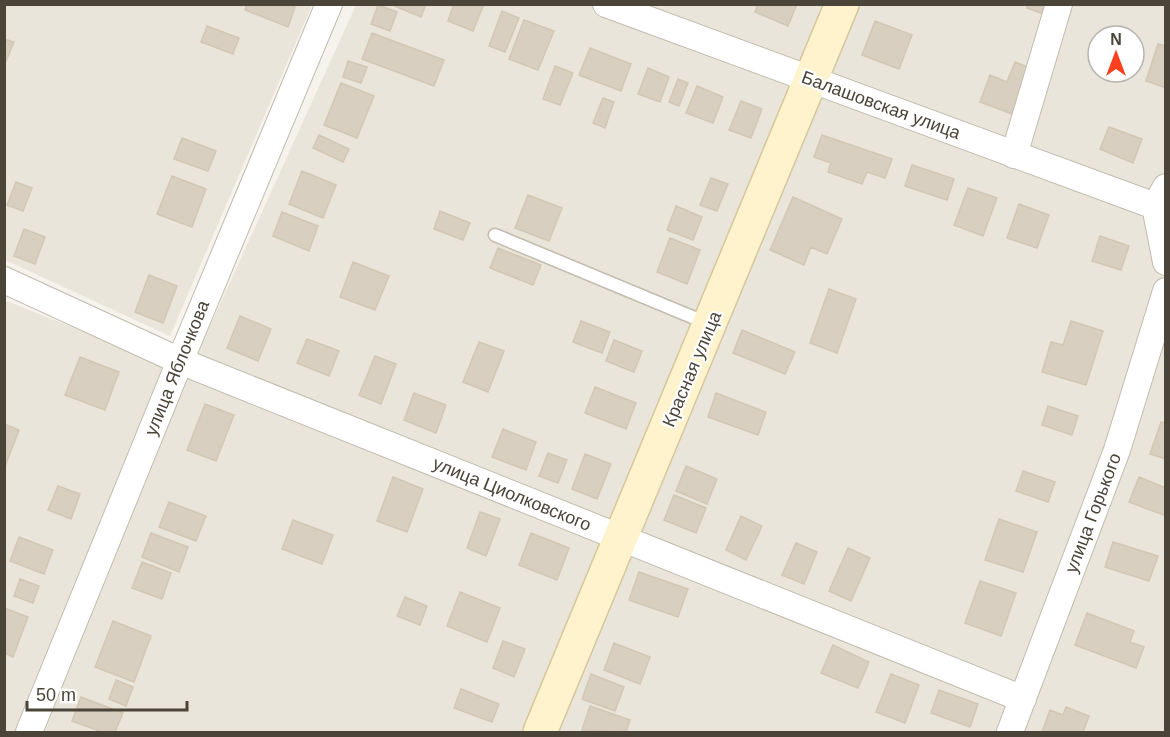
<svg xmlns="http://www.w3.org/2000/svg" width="1170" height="737" font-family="Arial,sans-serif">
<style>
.residential{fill:#eae5da;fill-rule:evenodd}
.building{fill:#d8cfc1;stroke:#d3c7b4;stroke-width:1.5}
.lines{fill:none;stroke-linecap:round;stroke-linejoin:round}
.service-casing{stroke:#c2bbae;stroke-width:15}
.minor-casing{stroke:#c2bbae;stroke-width:28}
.secondary-casing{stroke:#d6c79b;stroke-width:36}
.service{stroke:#fff;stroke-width:12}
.minor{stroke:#fff;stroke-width:26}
.secondary{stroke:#fff3cd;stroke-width:33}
.labels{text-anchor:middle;stroke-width:4.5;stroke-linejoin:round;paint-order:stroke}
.street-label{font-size:18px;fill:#4b4439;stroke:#fff}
</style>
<rect width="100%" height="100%" fill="#f6f3ec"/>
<!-- residential -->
<path class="residential" d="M5,5H312L170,336L5,260Z
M356,5H1165V732H44L192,366ZM1098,36H1134V72H1098Z
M4,300L165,364L21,732H4Z"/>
<!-- building -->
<path class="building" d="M247,4H288L295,7L288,27L245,10Z
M390,4H426L421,17Z
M454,4H484L473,31L448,21Z
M758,4H797L788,26L755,12Z
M1028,4H1047L1043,14L1027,8Z
M378,5L397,12L390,31L371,24Z
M502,11L519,18L505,52L489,46Z
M524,20L554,31L538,70L509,59Z
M875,21L912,35L899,69L862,55Z
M207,26L239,38L233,54L201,42Z
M372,33L444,60L434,86L362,59Z
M4,39L14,42L4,66Z
M1158,44L1166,46V88L1146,81Z
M590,48L631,64L621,91L579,75Z
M348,61L367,67L361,83L343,77Z
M1015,62L1032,69L1015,115L980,102L990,75L1007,82Z
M555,66L573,73L560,105L543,99Z
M648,68L669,77L660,102L638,94Z
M678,79L688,83L679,106L669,102Z
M341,83L374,96L357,138L324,125Z
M697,86L723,97L713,123L686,113Z
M603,98L614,102L605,128L593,123Z
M741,101L762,109L751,138L729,130Z
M1109,127L1142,139L1133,163L1100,149Z
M319,135L349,149L343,162L313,148Z
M822,135L892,159L885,178L867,172L862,184L828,172L831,163L814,157Z
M182,138L216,151L208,171L174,159Z
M912,165L954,179L947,200L905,186Z
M302,171L336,185L323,218L289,204Z
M172,176L206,189L192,227L157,214Z
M711,178L728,184L717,211L700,205Z
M16,182L32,188L23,211L7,205Z
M968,188L997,198L983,236L954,225Z
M528,195L562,208L549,241L515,228Z
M793,197L842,219L827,254L811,247L804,265L770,250Z
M1019,204L1049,215L1037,248L1007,238Z
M676,206L702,217L693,240L667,230Z
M440,211L470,223L463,240L434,229Z
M282,212L318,226L309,251L273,236Z
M24,229L45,237L35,264L14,256Z
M1100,236L1129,246L1121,270L1092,261Z
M670,238L700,250L687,284L657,272Z
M498,248L541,265L533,285L490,268Z
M353,262L389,276L375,310L340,297Z
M149,275L177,286L163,323L135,312Z
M829,289L856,299L837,353L810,343Z
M240,316L271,329L258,361L227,348Z
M581,321L610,332L602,353L573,342Z
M1071,321L1103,331L1086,385L1042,372L1051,342L1063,345Z
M742,330L795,352L785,374L733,353Z
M307,339L339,351L329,376L297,363Z
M614,340L642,351L634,372L606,361Z
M479,342L504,351L488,392L463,382Z
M375,356L396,364L381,404L359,395Z
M80,357L119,372L105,410L65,395Z
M595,387L636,403L626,429L585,413Z
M414,393L446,405L436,433L404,420Z
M716,393L766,412L758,435L708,417Z
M205,404L234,415L216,461L187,450Z
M1048,406L1078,416L1072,435L1042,425Z
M1161,422L1166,423V459L1150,454Z
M4,424L19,430L4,469Z
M503,429L536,442L526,470L492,457Z
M548,453L567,460L558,483L539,476Z
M585,454L611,464L597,499L572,489Z
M686,466L717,479L707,504L676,491Z
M1023,471L1055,482L1048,502L1016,491Z
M393,477L423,489L407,532L377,521Z
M1139,477L1166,488V516L1129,502Z
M58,486L80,494L71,519L48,510Z
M674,495L706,508L696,533L664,520Z
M169,502L206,516L196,541L159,527Z
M480,512L500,519L486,556L467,548Z
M741,516L762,526L746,560L726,550Z
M999,519L1037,532L1023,572L985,560Z
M293,520L333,535L322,564L282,549Z
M151,533L188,547L179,572L142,557Z
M531,533L569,548L557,580L519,565Z
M19,537L53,550L44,574L10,561Z
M1113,542L1158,556L1149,581L1105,567Z
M796,543L817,552L804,584L782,575Z
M848,548L870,558L851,601L829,591Z
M142,562L171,573L162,599L132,588Z
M639,572L688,589L678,617L629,600Z
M20,579L39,586L33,603L14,596Z
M980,581L1016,593L1001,636L965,623Z
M460,592L500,608L487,642L447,626Z
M405,597L427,606L420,625L397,616Z
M4,608L28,617L13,657L4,653Z
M1087,613L1134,631L1130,642L1144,647L1136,668L1075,645Z
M113,621L151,636L134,682L95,667Z
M503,641L525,649L514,677L493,668Z
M614,643L650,657L640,684L604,670Z
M833,645L869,662L858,688L821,673Z
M591,674L624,687L615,711L582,699Z
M891,674L919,685L905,723L876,712Z
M116,680L133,687L126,706L109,699Z
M461,689L499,704L492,722L454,708Z
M939,690L978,704L970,727L931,713Z
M81,697L123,713L115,732H102L72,721Z
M590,706L630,720L626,732L582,730Z
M1066,707L1089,716L1083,732H1042L1050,710L1063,715Z"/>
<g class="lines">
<!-- service casing -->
<g class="service-casing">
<path id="service" d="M495,235L709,324"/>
</g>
<!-- minor casing -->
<g class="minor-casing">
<path id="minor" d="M606,4L1155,206
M1014,155L1059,4
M1166,187L1155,206L1166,262
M4,280L180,361L1023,699
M29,732L180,361L329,4
M1010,732L1117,450L1166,291"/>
</g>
<!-- secondary casing -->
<g class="secondary-casing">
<path id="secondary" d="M540,732L842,4"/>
</g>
<!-- service -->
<use href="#service" class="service"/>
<!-- minor -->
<use href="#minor" class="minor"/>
<!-- secondary -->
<use href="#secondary" class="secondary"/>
</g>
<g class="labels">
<!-- street labels -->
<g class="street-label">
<text transform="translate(881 105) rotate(20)" y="6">Балашовская улица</text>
<text transform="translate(177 368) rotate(-68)" y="6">улица Яблочкова</text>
<text transform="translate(692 369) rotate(-67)" y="6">Красная улица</text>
<text transform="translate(512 494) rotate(22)" y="6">улица Циолковского</text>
<text transform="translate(1093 513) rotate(-69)" y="6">улица Горького</text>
</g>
</g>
<!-- border -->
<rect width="1170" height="737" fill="none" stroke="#4b4439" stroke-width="12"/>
<!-- north arrow -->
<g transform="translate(1116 54)"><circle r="28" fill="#ffffff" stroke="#b7b4b0" stroke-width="1.5"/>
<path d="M0-4.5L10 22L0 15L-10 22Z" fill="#fc3f1d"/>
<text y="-9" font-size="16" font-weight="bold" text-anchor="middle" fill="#4b4439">N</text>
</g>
<!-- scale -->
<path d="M27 701v9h160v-9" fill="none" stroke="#4b4439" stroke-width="3"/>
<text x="36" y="701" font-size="18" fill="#4b4439" stroke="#ffffff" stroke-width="4.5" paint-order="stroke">50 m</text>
</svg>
